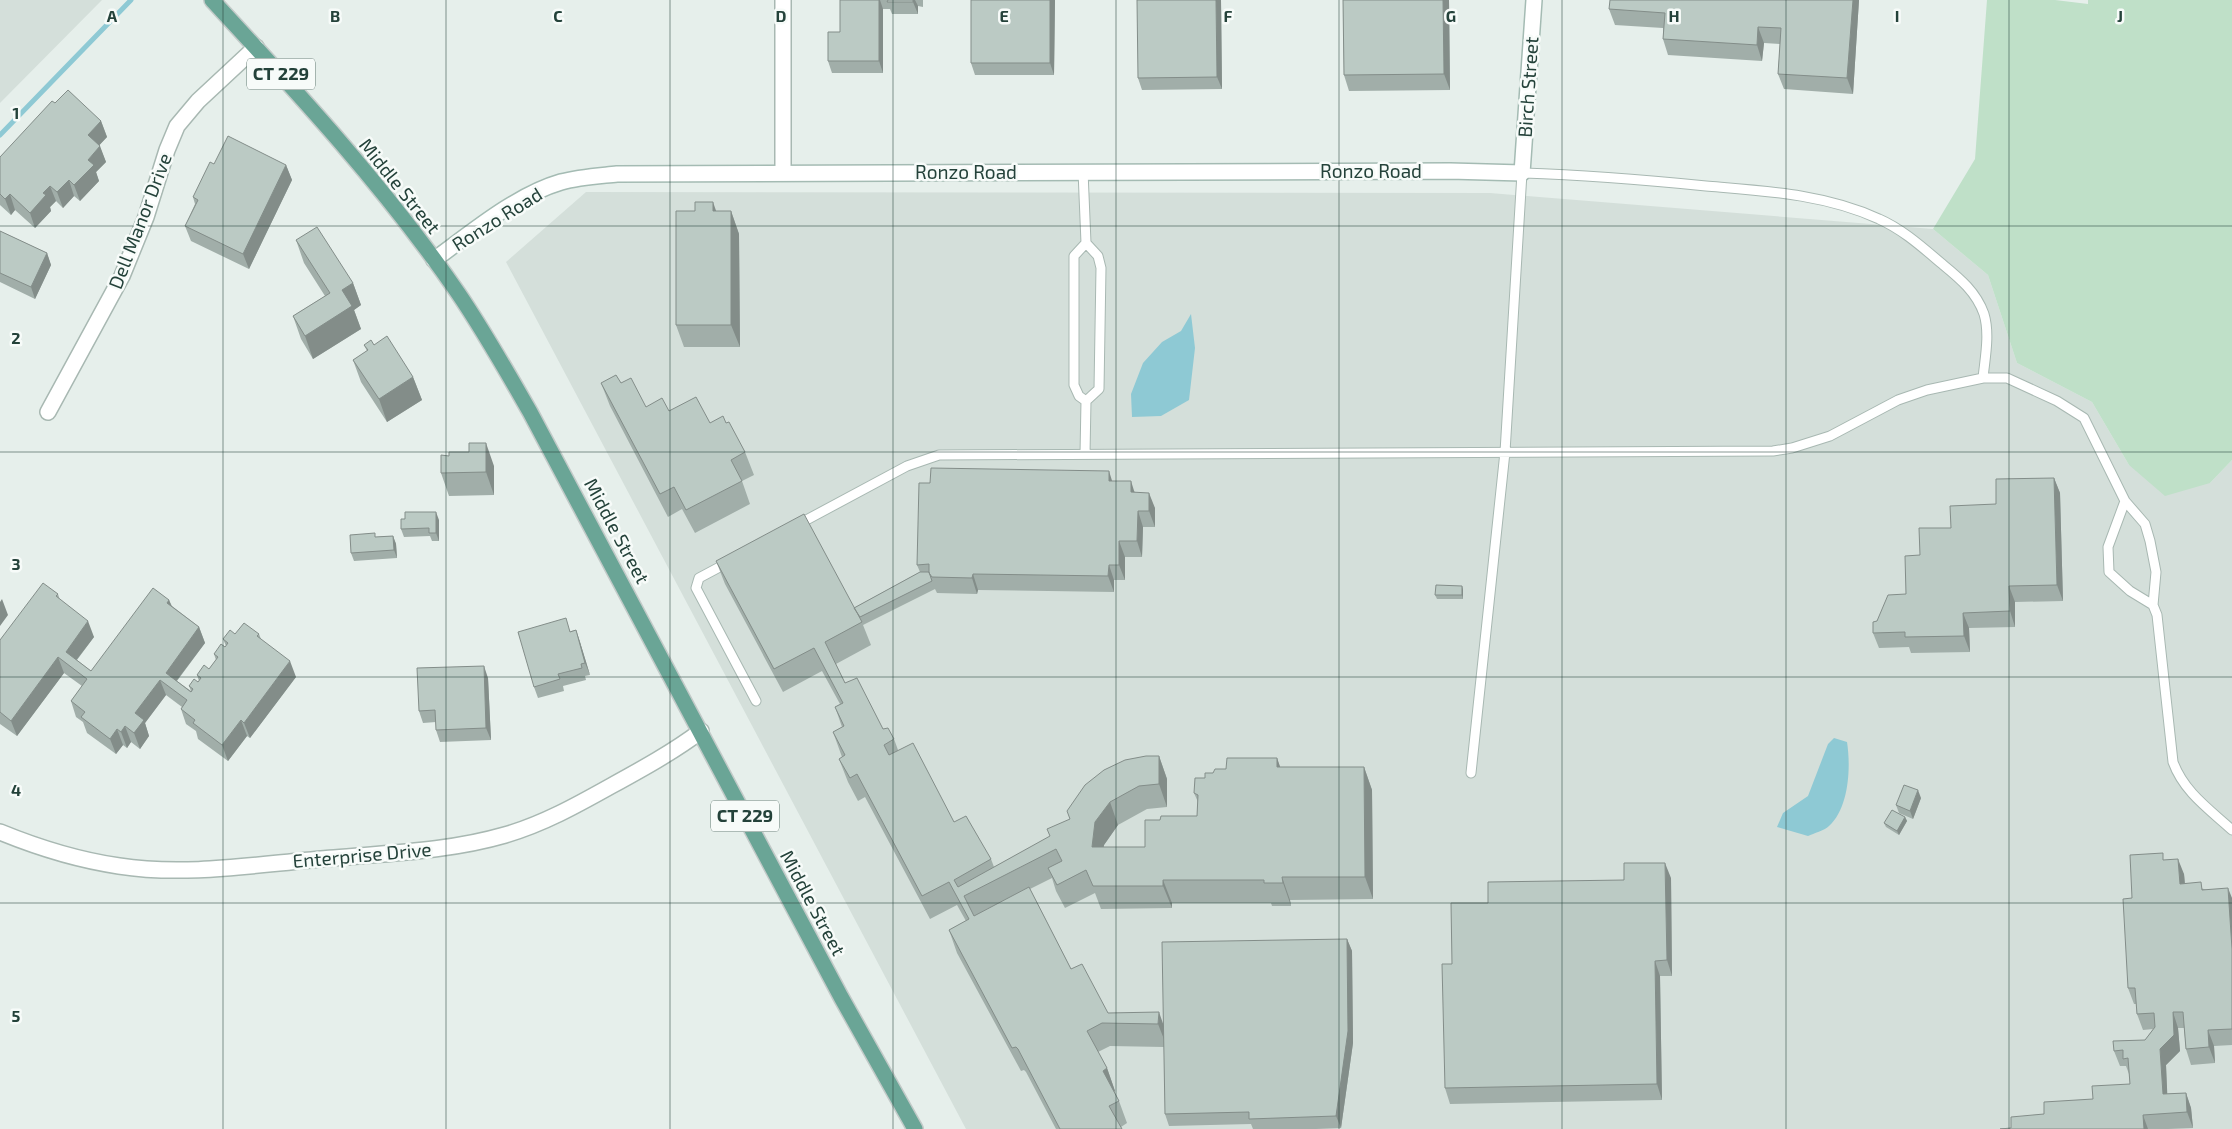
<svg xmlns="http://www.w3.org/2000/svg" width="2232" height="1129" font-family="'Exo 2',sans-serif">
<style>
.built{fill:#d4dfda}
.green{fill:#bfe0c8}
.water{fill:#8ec9d4}
.lines{fill:none;stroke-linecap:round;stroke-linejoin:round}
.stream{stroke:#8ec9d4;stroke-width:5}
.service-casing{stroke:#a8b8b2;stroke-width:11}
.minor-casing{stroke:#a8b8b2;stroke-width:18}
.secondary-casing{stroke:#a4bbb3;stroke-width:18}
.primary-casing{stroke:#c2cac8;stroke-width:18}
.service{stroke:#fff;stroke-width:9}
.minor{stroke:#fff;stroke-width:15}
.secondary{stroke:#fff;stroke-width:15}
.primary{stroke:#6aa596;stroke-width:15}
.wall{fill:#a1aea9}
.shaded-wall{fill:#838d89}
.building{fill:#bbcac4;stroke:#838d89}
.grid{fill:none;stroke:#24423a;stroke-width:1;stroke-opacity:0.55}
.labels{text-anchor:middle;stroke-width:5;stroke-linejoin:round;paint-order:stroke}
.shield{fill:#f7fbf9;stroke:#637a73;stroke-width:1}
.shield-label{font-size:18px;font-weight:bold;fill:#24423a}
.street-label{font-size:19px;fill:#24423a;stroke:#f7fbf9}
.grid-label{font-size:16px;text-anchor:middle;font-weight:bold;fill:#24423a;stroke:#f7fbf9;stroke-width:5;stroke-linejoin:round;paint-order:stroke}
</style>
<rect width="100%" height="100%" fill="#e6efeb"/>
<!-- built -->
<path class="built" d="M0,0H102L0,103Z
M586,192L1490,193L1933,229L1988,275L2017,363L2092,402L2129,465L2210,483L2232,460V1129H966L506,262Z"/>
<!-- green -->
<path class="green" d="M1987,0H2055L2088,4V0H2232V460L2210,483L2165,496L2129,465L2092,402L2017,363L1988,275L1933,229L1975,159Z"/>
<!-- water -->
<path class="water" d="M1191,314L1195,348L1189,400L1161,416L1132,417L1131,394L1143,363L1162,342L1181,331Z
M1834,738L1847,742C1851,767 1849,808 1829,826C1824,831 1814,833 1808,836L1777,827L1783,813L1808,796L1828,744Z"/>
<g class="lines">
<!-- stream -->
<path class="stream" d="M0,135L131,0"/>
<!-- service casing -->
<g class="service-casing">
<path id="service" d="M1083,171L1086,243L1098,256L1101,268L1099,389L1086,401L1085,454
M1086,243L1074,256V385L1079,396L1086,401
M797,525L907,466L939,455L1773,451L1792,448L1830,436L1898,400L1927,390L1983,378H2007L2057,401L2084,418L2125,501
M729,562L699,578L696,588L756,701
M2153,605L2130,591L2109,572L2108,547L2125,501L2145,524L2150,541L2156,572L2153,605L2157,615L2173,762C2184,792 2209,809 2232,830
M1471,773L1505,452L1522,173C1583,175 1645,180 1706,186C1765,191 1825,194 1879,219C1902,229 1922,247 1941,263C1958,277 1976,291 1984,314C1990,334 1985,358 1983,378"/>
</g>
<!-- minor casing -->
<g class="minor-casing">
<path id="minor" d="M783,0V172
M48,412L122,276L146,217L167,150L177,126L198,101L256,47
M0,832C39,848 78,860 119,866C189,877 264,863 334,858C391,853 450,851 505,835C543,824 577,805 611,786C642,769 673,752 701,731"/>
</g>
<!-- secondary casing -->
<g class="secondary-casing">
<path id="secondary" d="M434,260C471,233 516,195 561,182C579,177 598,176 617,174L1450,171L1522,173L1534,0"/>
</g>
<!-- primary casing -->
<g class="primary-casing">
<path id="primary" d="M212,0C298,93 386,188 458,293C484,331 507,372 530,412L841,997L915,1129"/>
</g>
<!-- service -->
<use href="#service" class="service"/>
<!-- minor -->
<use href="#minor" class="minor"/>
<!-- secondary -->
<use href="#secondary" class="secondary"/>
<!-- primary -->
<use href="#primary" class="primary"/>
</g>
<!-- wall -->
<path class="wall" d="M840,0H923V7L918,6V14H892L890,9H883V73H832L828,61L840,32Z
M971,0H1055L1054,75H975L971,63Z
M1221,0L1222,89L1142,90L1138,78Z
M1343,0H1449L1450,90L1349,91L1344,75Z
M1859,0L1853,94L1784,89L1778,74L1780,44L1764,43L1762,61L1668,55L1663,39V28L1615,25L1609,9Z
M55,103L101,121L107,137L99,145L106,162L96,172L99,181L80,201L74,196L63,208L56,201L50,207L51,211L35,228L15,210L11,215L0,205V157Z
M214,164L286,165L292,180L249,269L191,241L185,226L195,204L193,197Z
M716,211H731L739,234L740,347H684L676,325Z
M0,231L47,253L51,265L35,299L0,282Z
M296,240L353,283L361,305L354,310L361,329L313,359L301,339L293,316L325,296L304,263Z
M364,345L413,377L422,400L387,422L361,382L353,360L367,351Z
M601,383L646,407L669,411L710,423H726L745,452L754,475L742,481L750,504L695,533L682,509L668,517L610,406Z
M494,466V495L449,496L441,473Z
M2054,478L2060,493L2063,601L2015,602V627L1969,628L1970,652L1911,653L1909,647L1879,648L1873,633L1877,621L1906,594L1920,555L1951,528L1996,504Z
M1112,481L1135,492L1155,508V527H1143L1142,557H1125V580H1114V592L978,590L977,594L937,593L935,589L863,625L871,645L836,664L845,683L883,729L894,739L898,750L954,822L991,859L994,867L1050,837L1070,819L1159,756L1167,779V807L1147,809L1118,825L1104,845L1103,847H1145L1160,820L1197,816L1198,802L1194,793L1205,778L1213,773L1226,769L1277,758L1280,767H1364L1372,790L1373,899L1290,900L1291,906H1272L1271,903H1172V908L1101,909L1095,893L1065,908L1056,891L1052,878L1030,889L1071,969L1108,1013L1163,1025L1347,939L1352,951L1353,1043L1341,1128L1316,1129H1253L1251,1124L1169,1126L1165,1114L1164,1047L1110,1046L1098,1052L1107,1068L1115,1091L1114,1092L1119,1101L1127,1123L1121,1127L1122,1129H1056L1026,1072L1024,1070L1021,1071L957,953L949,930L966,921L957,905L930,919L865,797L858,801L848,782L839,759L842,757L833,732L842,727L835,707L840,704L822,671L783,692L725,584L716,561L854,608L920,572L917,565Z
M439,520V541H432L430,536L404,537L401,529Z
M393,536L396,544L397,558L354,561L351,553L376,537Z
M1462,586L1463,590V599H1437L1435,595Z
M58,594L60,600L94,637L77,660L91,671L169,600L172,606L199,627L205,643L177,681L191,691L189,686L199,681L197,675L209,669L216,660L214,654L226,646L223,639L235,634H259L261,639L296,677L250,738L247,736L228,761L198,739L196,731L186,724L181,709L182,707L166,695L145,723L149,736L140,749L131,742L127,748L123,745L116,754L87,733L83,722L76,717L71,701L82,686L64,673L17,736L0,724V640Z
M576,630L580,642L590,675L585,676L586,680L563,686L564,691L538,698L534,687L571,631Z
M488,678L491,740L440,742L436,730V722L423,723L419,711Z
M1921,798L1913,819L1899,813L1896,805Z
M1905,817L1907,821L1899,835L1886,827L1884,823Z
M2165,860L2184,874L2185,883L2232,898V1045L2214,1046L2215,1063L2191,1065L2186,1049L2184,1028H2178L2180,1051L2166,1065L2167,1094L2186,1093L2191,1108L2193,1128L2168,1129H2000L2011,1128L2044,1114L2093,1099L2130,1084L2129,1074L2126,1066H2120L2114,1051L2145,1040L2153,1029L2143,1030L2137,1014L2136,1004H2134L2128,988L2132,898Z
M1671,878L1672,976H1660L1662,1100L1450,1104L1445,1088L1452,964L1488,903Z"/>
<!-- shaded-wall -->
<path class="shaded-wall" d="M879,0H880L883,9V73L879,61Z
M913,0H915L918,6V14L913,2Z
M1050,0H1055L1054,75L1050,63Z
M1216,0H1221L1222,89L1217,77Z
M1443,0H1449L1450,90L1444,74Z
M1853,0H1859L1853,94L1847,78Z
M1758,27L1764,43L1762,61L1757,45Z
M101,121L107,137L94,151L88,135Z
M100,146L106,162L96,172L99,181L80,201L74,185L88,160Z
M286,165L292,180L249,269L243,254Z
M69,180L74,196L63,208L57,192Z
M50,186L56,201L50,207L51,211L35,228L30,213L43,193Z
M10,194L15,210L11,215L5,199Z
M713,202L721,225L713,211Z
M731,211L739,234L740,347L731,325Z
M47,253L51,265L35,299L31,287Z
M353,283L361,305L354,310L361,329L313,359L305,336L342,290Z
M413,377L422,400L387,422L379,399Z
M486,443L494,466V495L486,472Z
M1109,471L1114,487L1109,481Z
M2054,478L2060,493L2063,601L2057,585Z
M1131,481L1136,497L1131,492Z
M1149,493L1155,508V527L1149,511Z
M1138,511L1143,527L1142,557L1137,541Z
M436,512L439,520V541L436,533Z
M393,536L396,544L397,558L394,550Z
M1119,541L1125,557V580L1119,565Z
M1109,565L1114,580V592L1108,576Z
M973,574L978,590L977,594L972,578Z
M1462,586L1463,590V599L1462,595Z
M2009,586L2015,602V627L2010,611Z
M2,599L8,615L0,626V602Z
M169,600L175,615L167,603Z
M1963,613L1969,628L1970,652L1964,636Z
M88,621L94,637L71,667L66,652Z
M199,627L205,643L171,688L166,673Z
M576,630L580,642L590,675L585,663Z
M58,657L64,673L17,736L11,721Z
M290,661L296,677L250,738L244,723Z
M484,666L488,678L491,740L486,728Z
M160,680L166,695L145,723L149,736L140,749L134,733L135,713Z
M241,720L247,736L228,761L222,745Z
M125,726L131,742L127,748L121,732Z
M117,729L123,745L116,754L110,739Z
M1159,756L1167,779V807L1159,784Z
M1277,758L1285,781L1277,767Z
M1364,767L1372,790L1373,899L1365,877Z
M1918,790L1921,798L1913,819L1910,811Z
M1110,802L1118,825L1104,845L1101,870L1092,847L1095,822Z
M1905,817L1907,821L1899,835L1897,831Z
M2178,859L2184,874L2186,899L2180,884Z
M1665,863L1671,878L1672,976L1667,960Z
M1282,877L1290,900L1291,906L1283,883Z
M1163,880L1172,903V908L1163,886Z
M2228,888L2232,898V949Z
M1347,939L1352,951L1353,1043L1341,1128L1336,1116Z
M1655,961L1660,976L1662,1100L1657,1084Z
M1159,1012L1167,1035V1047L1158,1024Z
M2173,1012L2178,1028L2180,1051L2166,1065L2168,1110L2163,1094L2160,1049Z
M2208,1030L2214,1046L2215,1063L2209,1047Z
M1107,1068L1115,1091L1112,1094L1103,1071Z
M2186,1093L2191,1108L2193,1128L2187,1112Z
M2143,1115L2148,1129H2144Z"/>
<!-- building -->
<path class="building" d="M840,0H879V61H828V32H840Z
M888,0H913V2H887Z
M971,0H1050V63H971Z
M1137,0H1216L1217,77L1138,78Z
M1343,0H1443L1444,74L1344,75Z
M1610,0H1853L1847,78L1778,74L1781,28L1758,27L1757,45L1663,39L1665,13L1609,9Z
M68,90L101,121L88,135L100,146L88,160L94,165L74,185L69,180L57,192L50,186L43,193L46,195L30,213L10,194L5,199L0,194V157L52,101L55,103Z
M228,136L286,165L243,254L185,226L198,200L193,197L210,162L214,164Z
M695,202H713V211H731V325H676V211H695Z
M317,227L353,283L342,290L352,306L305,336L293,316L330,293L296,240Z
M0,231L47,253L31,287L0,273Z
M387,336L413,377L379,399L353,360L368,350L364,345L371,340L374,345Z
M616,375L621,383L631,378L646,407L662,398L669,411L696,397L710,423L723,416L726,423L729,422L745,452L731,460L742,481L686,510L674,487L660,494L601,383Z
M469,443H486V472L441,473V455L449,456V452H469Z
M931,468L1109,471V481H1131V492L1149,493V511H1138L1137,541H1119V565H1109L1108,576L973,574L972,578L932,577L929,573V564L917,565L919,483H930Z
M2054,478L2057,585L2009,586L2010,611L1963,613L1964,636L1905,637V632L1873,633V622L1877,621L1888,595L1906,594L1905,556L1920,555L1919,528H1951L1950,506L1996,504V479Z
M405,512H436V533H429V528L401,529V519H405Z
M804,514L862,622L825,642L845,683L857,678L883,729L888,728L894,739L884,745L889,755L913,743L954,822L966,816L991,859L954,880L958,887L1050,836L1047,829L1070,819L1067,811L1085,785L1104,770L1125,760L1146,756H1159V784L1139,786L1110,802L1095,822L1092,847H1145V820H1160L1161,816H1197L1198,795L1194,793L1195,778H1205V773H1213L1215,769H1226L1227,758H1277V767H1364L1365,877H1282L1283,883H1264V880H1163V886H1093L1086,870L1057,885L1048,868L1062,861L1056,849L964,896L974,916L1029,887L1071,969L1082,964L1108,1013L1159,1012L1158,1024L1102,1023L1087,1031L1107,1068L1103,1071L1119,1101L1109,1106L1122,1129H1060L1018,1049L1016,1047L1012,1048L949,930L969,919L949,882L922,896L857,774L850,778L839,759L845,755L833,732L844,726L835,707L843,703L814,648L774,669L716,561Z
M375,533V537L393,536L394,550L351,553L350,535Z
M920,572H929L932,581L860,617L854,608Z
M43,583L58,594L56,596L88,621L66,652L91,671L153,588L169,600L167,603L199,627L166,673L191,692L193,689L189,686L194,679L198,682L201,678L197,675L204,665L209,669L218,657L214,654L221,644L225,647L228,643L223,639L230,630L235,634L244,623L259,634L257,636L290,661L244,723L241,720L222,745L193,723L195,720L181,709L187,700L160,680L135,713L144,720L134,733L125,726L121,732L117,729L110,739L81,717L85,712L71,701L87,679L58,657L11,721L0,712V640Z
M1436,585L1462,586V595H1435Z
M566,618L570,632L576,630L585,663L581,664L582,668L558,674L560,679L534,687L518,632Z
M484,666L486,728L436,730L435,710L419,711L417,668Z
M1904,785L1918,790L1910,811L1896,805Z
M1892,810L1905,817L1897,831L1884,823Z
M2163,853V860L2178,859L2180,884L2201,882L2202,890L2228,888L2232,949V1029L2208,1030L2209,1047L2186,1049L2183,1012H2173L2174,1035L2160,1049L2163,1094L2186,1093L2187,1112L2143,1115L2144,1129H2000L2011,1128V1117L2044,1114V1102L2093,1099L2092,1086L2130,1084L2128,1058L2123,1059V1050L2114,1051L2113,1041L2145,1040L2155,1027L2154,1013L2137,1014L2135,988H2128L2123,899L2132,898L2130,855Z
M1624,863H1665L1667,960L1655,961L1657,1084L1445,1088L1442,964H1452L1451,903H1488V882L1624,880Z
M1347,939L1348,1031L1336,1116L1249,1119V1112L1165,1114L1162,942Z"/>
<!-- grid -->
<path class="grid" d="M223,0V1129M446,0V1129M670,0V1129M893,0V1129M1116,0V1129M1339,0V1129M1562,0V1129M1786,0V1129M2009,0V1129M0,226H2232M0,452H2232M0,677H2232M0,903H2232"/>
<g class="labels">
<!-- shield labels -->
<g class="shield">
<rect x="247" y="58.5" width="68" height="31" rx="4"/>
<rect x="711" y="800.5" width="68" height="31" rx="4"/>
</g>
<g class="shield-label">
<text x="281" y="80">CT 229</text>
<text x="745" y="822">CT 229</text>
</g>
<!-- street labels -->
<g class="street-label">
<text transform="translate(1528 87) rotate(-86)" y="7">Birch Street</text>
<text x="1371" y="178">Ronzo Road</text>
<text x="966" y="179">Ronzo Road</text>
<text transform="translate(400 186) rotate(51)" y="7">Middle Street</text>
<text transform="translate(497 219) rotate(-32)" y="7">Ronzo Road</text>
<text transform="translate(140 221) rotate(-69)" y="7">Dell Manor Drive</text>
<text transform="translate(617 531) rotate(62)" y="7">Middle Street</text>
<text transform="translate(362 855) rotate(-5)" y="7">Enterprise Drive</text>
<text transform="translate(813 903) rotate(62)" y="7">Middle Street</text>
</g>
</g>
<g class="grid-label">
<text x="112" y="22">A</text>
<text x="335" y="22">B</text>
<text x="558" y="22">C</text>
<text x="781" y="22">D</text>
<text x="1004" y="22">E</text>
<text x="1228" y="22">F</text>
<text x="1451" y="22">G</text>
<text x="1674" y="22">H</text>
<text x="1897" y="22">I</text>
<text x="2120" y="22">J</text>
<text x="16" y="119">1</text>
<text x="16" y="344">2</text>
<text x="16" y="570">3</text>
<text x="16" y="796">4</text>
<text x="16" y="1022">5</text>
</g>
</svg>
